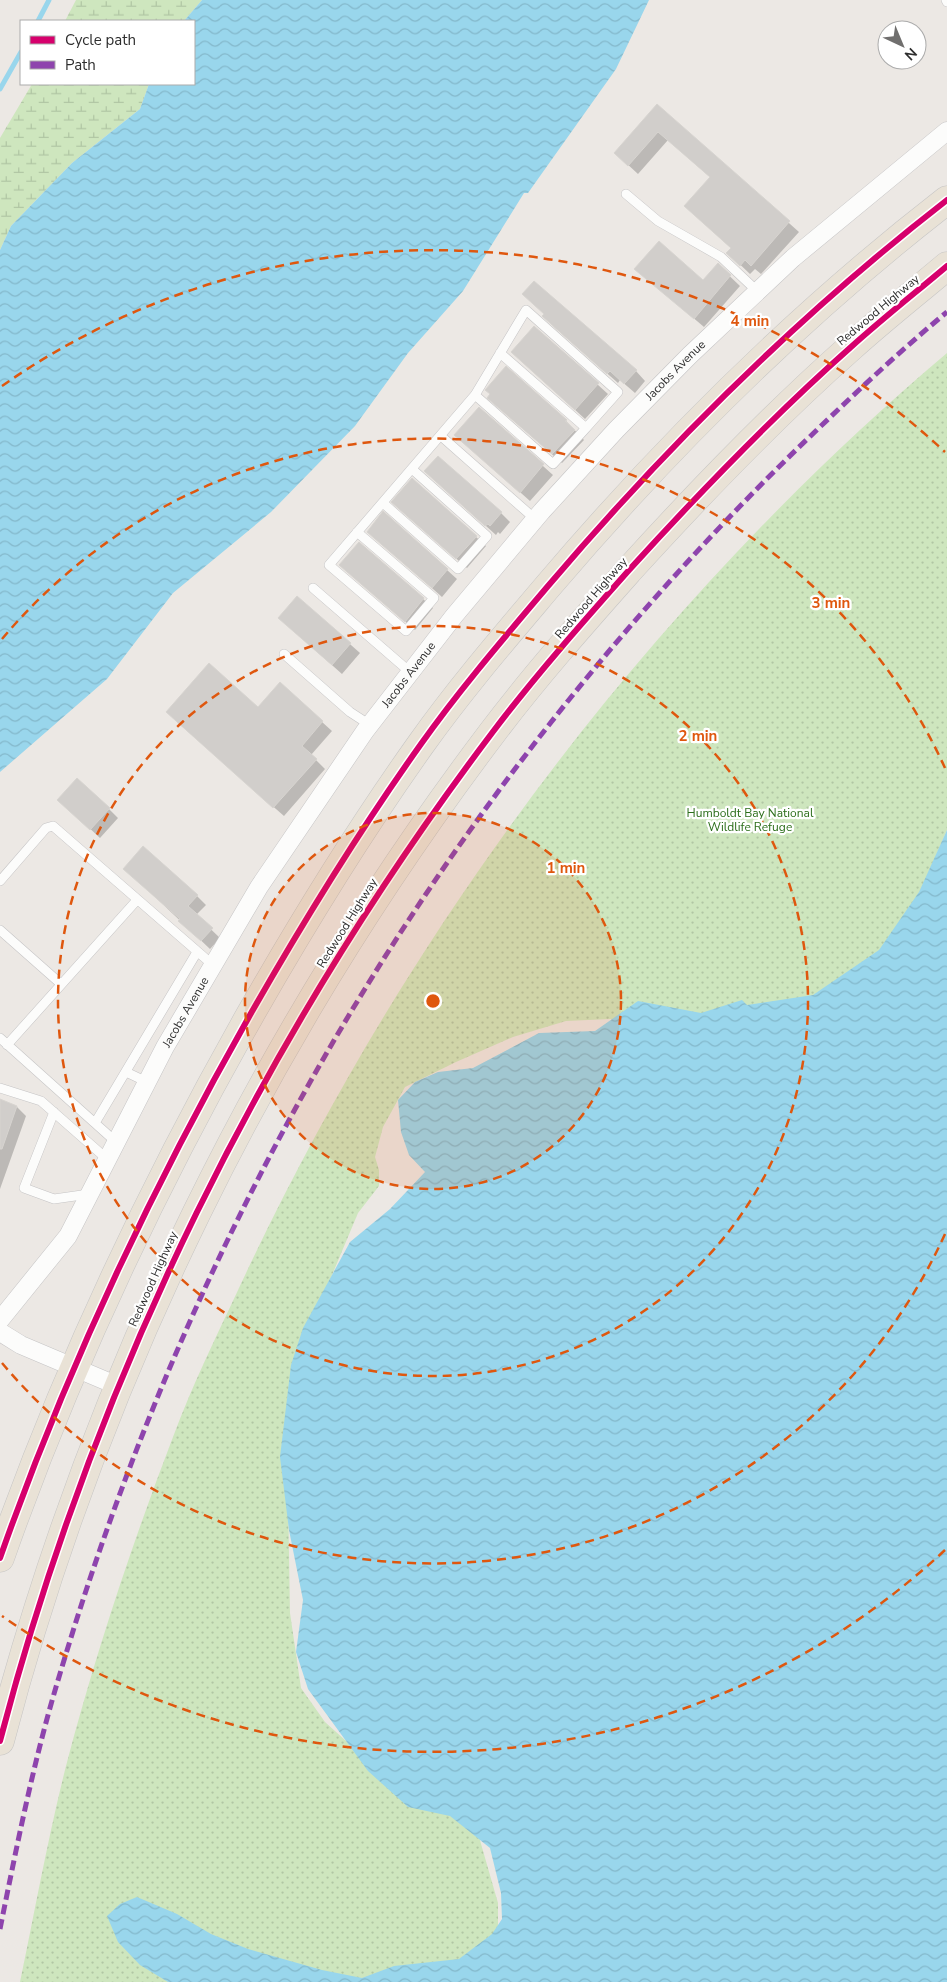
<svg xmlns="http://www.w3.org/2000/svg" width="947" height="1982" font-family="'Nunito Sans',sans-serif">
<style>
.wetland{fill:url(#wetland-marsh)}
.park{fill:url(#park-dots)}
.water{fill:url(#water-waves)}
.shadow{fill:#0003}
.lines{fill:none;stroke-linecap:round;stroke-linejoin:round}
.stream{stroke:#99d6ec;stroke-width:5}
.building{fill:#d1cecb;stroke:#d7d4d0}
.service-casing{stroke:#c5c4c5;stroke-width:10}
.minor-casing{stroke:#c5c4c5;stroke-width:19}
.trunk-casing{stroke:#c6c5c4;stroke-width:29}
.service{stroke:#fcfcfb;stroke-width:9}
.minor{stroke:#fcfcfb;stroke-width:18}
.trunk{stroke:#e9e2d6;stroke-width:28}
.quiet{stroke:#8e44ad;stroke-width:5;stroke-dasharray:10 5;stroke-linecap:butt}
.cycleway-casing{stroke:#fff;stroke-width:9}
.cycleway{stroke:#d6006c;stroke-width:6}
.ring{fill:none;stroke:#df570e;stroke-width:2.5;stroke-dasharray:9 6}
.labels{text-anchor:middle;stroke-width:4.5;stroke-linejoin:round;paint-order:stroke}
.street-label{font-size:12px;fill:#2e2e2e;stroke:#fff}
.park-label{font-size:12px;fill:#2c6e1b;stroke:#fff}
.centre{fill:#df570e;stroke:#fff;stroke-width:2.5}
.ring-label{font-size:15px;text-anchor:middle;font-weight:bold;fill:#df570e;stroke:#fff;stroke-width:4.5;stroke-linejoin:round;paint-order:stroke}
</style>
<defs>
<pattern id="wetland-marsh" width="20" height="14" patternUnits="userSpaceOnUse" patternTransform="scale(1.25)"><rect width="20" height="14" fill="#cee6be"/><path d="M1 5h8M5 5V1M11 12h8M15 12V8" fill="none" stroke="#b1c6a4"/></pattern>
<pattern id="park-dots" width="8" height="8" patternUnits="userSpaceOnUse" patternTransform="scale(1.25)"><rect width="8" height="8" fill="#cee6be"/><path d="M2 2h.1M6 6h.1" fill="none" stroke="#b1c6a4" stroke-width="1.8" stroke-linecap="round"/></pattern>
<pattern id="water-waves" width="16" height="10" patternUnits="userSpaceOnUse" patternTransform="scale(1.25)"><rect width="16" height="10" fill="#99d6ec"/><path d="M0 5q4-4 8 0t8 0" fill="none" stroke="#84b8cb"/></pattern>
</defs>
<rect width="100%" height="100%" fill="#ece8e4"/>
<!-- wetland -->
<path class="wetland" d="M76,0H202L184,21H65Z
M32,84H149L140,109L72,163L11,226L0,250V138Z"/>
<!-- park -->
<path class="park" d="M947,353V830L893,955L828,991L717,1023L610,1019L566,1021L513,1037L456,1062L405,1087L383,1127L375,1157L379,1170V1186L358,1213L327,1287L287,1438L290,1613L301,1688L325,1722L366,1759L475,1823L498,1903V1937L454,1982H20C35,1910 48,1837 66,1766C95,1655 132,1544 173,1437C192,1386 216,1337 239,1288C405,931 647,607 947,353Z"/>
<!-- water -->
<path class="water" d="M202,0H649L616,69L528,193H524L463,291L408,353L355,426L271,512L173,593L107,679L0,772V250L11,226L72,163L140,109L149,84H194V21H184Z
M947,830V1982H168L140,1965L118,1942L107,1916L120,1904L137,1897L177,1914L211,1934L248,1949L322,1970L362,1978L394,1966L459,1959L492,1934L502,1919L501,1893L490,1848L450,1816L408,1807L368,1771L308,1689L296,1652L303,1600L289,1530L280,1457L291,1365L303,1328L350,1242L390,1209L425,1172L409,1155L401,1132L398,1100L415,1082L438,1072L473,1068L539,1033L595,1031L638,1001L701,1013L742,1000L747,1005L813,995L879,950L919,892Z"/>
<!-- shadow -->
<path class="shadow" d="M657,105L799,232L761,274L755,269L750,274L728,253L732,249L685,206L711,178L668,140L638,174L625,162Z
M718,265L740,286L704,327L636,269L703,282Z
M553,326L636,371L645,381L635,393L620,380L618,383Z
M534,327L608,394L585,419L522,361Z
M506,368L566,421L584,440L562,463L498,407Z
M479,409L553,475L530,501L466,444Z
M435,480L501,513L510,522L500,534L498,532L496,535Z
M402,511L476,537L486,546L467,568Z
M369,532L447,570L457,579L442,597Z
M340,565L423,599L433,608L415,630Z
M297,597L360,653L342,674L289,627Z
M280,684L332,731L311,755L325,769L284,816L177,722L258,709Z
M69,809H109L118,818L100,838Z
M134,877L197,896L206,905L196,915L220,938L210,949Z
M0,1101L17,1107L26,1116L0,1189Z"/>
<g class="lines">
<!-- stream -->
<path class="stream" d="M38,21L49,0
M0,89L21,52"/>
</g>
<!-- building -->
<path class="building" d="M657,104L790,221L751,266L745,260L740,266L726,253L731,248L684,206L710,177L658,132L628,166L614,153Z
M659,241L703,280L718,263L731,275L694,319L634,269Z
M534,281L637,370L624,384L610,371L607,374L542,316L544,314L522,294Z
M534,326L599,383L575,410L511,352Z
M506,366L567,420L565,421L575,430L552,454L487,398L490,394L485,390Z
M479,407L544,464L520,493L454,435Z
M438,456L502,512L490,526L488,524L485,526L424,471Z
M412,478L477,536L456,559L391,502Z
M383,511L448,569L432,588L367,532Z
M359,542L424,598L405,622L339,565Z
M297,596L351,643L332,665L278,618Z
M209,663L258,707L280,682L323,721L302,746L317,759L273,808L166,712Z
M77,778L110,808L90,830L57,800Z
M143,846L198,895L188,906L213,928L201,941L178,921L180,919L123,869Z
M0,1099L17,1106L2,1149H0Z"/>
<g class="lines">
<!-- service casing -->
<g class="service-casing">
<path id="service" d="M946,0L947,2
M626,194L658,221L721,257L757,291
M475,395L553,464L586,428
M441,436L535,519
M383,503L458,569L487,536L412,469
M357,532L434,598L406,631L329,565L475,395L526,310L618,392L586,428L500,353
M313,588L410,672
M284,654L350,712L370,725
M0,881L46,828L53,826L213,965
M0,930L61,984
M0,1038L116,1142
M7,1045L137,900
M126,1072L147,1082
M0,1088L41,1101L107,1159
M54,1112L24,1188L54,1199L89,1194
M95,1123L197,952"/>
</g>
<!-- minor casing -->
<g class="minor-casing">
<g id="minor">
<path id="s1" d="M0,1320L68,1236L165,1047L259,887L365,731L454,616L542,511L616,430L690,355L793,258L947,131"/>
<path d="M0,1332L21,1345L118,1386"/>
</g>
</g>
<!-- trunk casing -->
<g class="trunk-casing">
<path id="trunk" d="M0,1558C66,1370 152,1188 250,1015C303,922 359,831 421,744C460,689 504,638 548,586C668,445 800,314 947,200
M0,1741C95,1377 265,1033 492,733C535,676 583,622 630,569C700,492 773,416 851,347C882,319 915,293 947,266"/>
</g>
<!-- service -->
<use href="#service" class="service"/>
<!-- minor -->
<use href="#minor" class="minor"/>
<!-- trunk -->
<use href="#trunk" class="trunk"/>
<!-- quiet -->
<path class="quiet" d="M0,1929C17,1845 34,1759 59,1677C198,1208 448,789 798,448C847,401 895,355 947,312"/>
<!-- cycleway casing -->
<g class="cycleway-casing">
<path id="cycleway" d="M0,1558C66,1370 152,1188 250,1015C303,922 359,831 421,744C460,689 504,638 548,586C668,445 800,314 947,200
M0,1741C95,1377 265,1033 492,733C535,676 583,622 630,569C700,492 773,416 851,347C882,319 915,293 947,266"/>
</g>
<!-- cycleway -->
<use href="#cycleway" class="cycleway"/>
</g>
<!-- distance rings -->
<circle cx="433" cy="1001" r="188" fill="#df570e" fill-opacity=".12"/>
<g class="ring">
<circle cx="433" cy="1001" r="188"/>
<circle cx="433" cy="1001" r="375"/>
<path d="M945 1234A563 563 0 0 1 2 1363M2 639A563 563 0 0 1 945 768"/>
<path d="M945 1550A751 751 0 0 1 2 1616M2 386A751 751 0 0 1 945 452"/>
</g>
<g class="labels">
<!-- street labels -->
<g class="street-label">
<text transform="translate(878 310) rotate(-40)" y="4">Redwood Highway</text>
<text dy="4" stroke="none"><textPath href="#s1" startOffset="1171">Jacobs Avenue</textPath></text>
<text transform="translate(591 598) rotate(-49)" y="4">Redwood Highway</text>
<text dy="4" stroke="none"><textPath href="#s1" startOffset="766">Jacobs Avenue</textPath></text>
<text transform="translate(347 923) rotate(-58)" y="4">Redwood Highway</text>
<text dy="4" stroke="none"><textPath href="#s1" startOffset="361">Jacobs Avenue</textPath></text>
<text transform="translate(153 1279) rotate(-66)" y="4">Redwood Highway</text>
</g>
<!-- park labels -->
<g class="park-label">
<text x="750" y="817">Humboldt Bay National<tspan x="750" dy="14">Wildlife Refuge</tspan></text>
</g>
</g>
<circle cx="433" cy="1001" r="8" class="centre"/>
<g class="ring-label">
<text x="750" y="326">4 min</text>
<text x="831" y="608">3 min</text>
<text x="698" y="741">2 min</text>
<text x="566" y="873">1 min</text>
</g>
<!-- legend -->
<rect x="20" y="20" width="175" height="65" fill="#ffffff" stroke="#ababab"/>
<rect x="30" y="36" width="25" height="8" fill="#d6006c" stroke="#ababab"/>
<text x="65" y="45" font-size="15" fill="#2e2e2e">Cycle path</text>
<rect x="30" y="61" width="25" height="8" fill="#8e44ad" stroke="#ababab"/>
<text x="65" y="70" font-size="15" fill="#2e2e2e">Path</text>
<!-- north arrow -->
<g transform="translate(902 45) rotate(136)"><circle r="24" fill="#ffffff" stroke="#ababab"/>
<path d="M0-4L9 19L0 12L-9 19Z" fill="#706f6e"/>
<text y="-8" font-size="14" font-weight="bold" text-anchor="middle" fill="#2e2e2e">N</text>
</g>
</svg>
